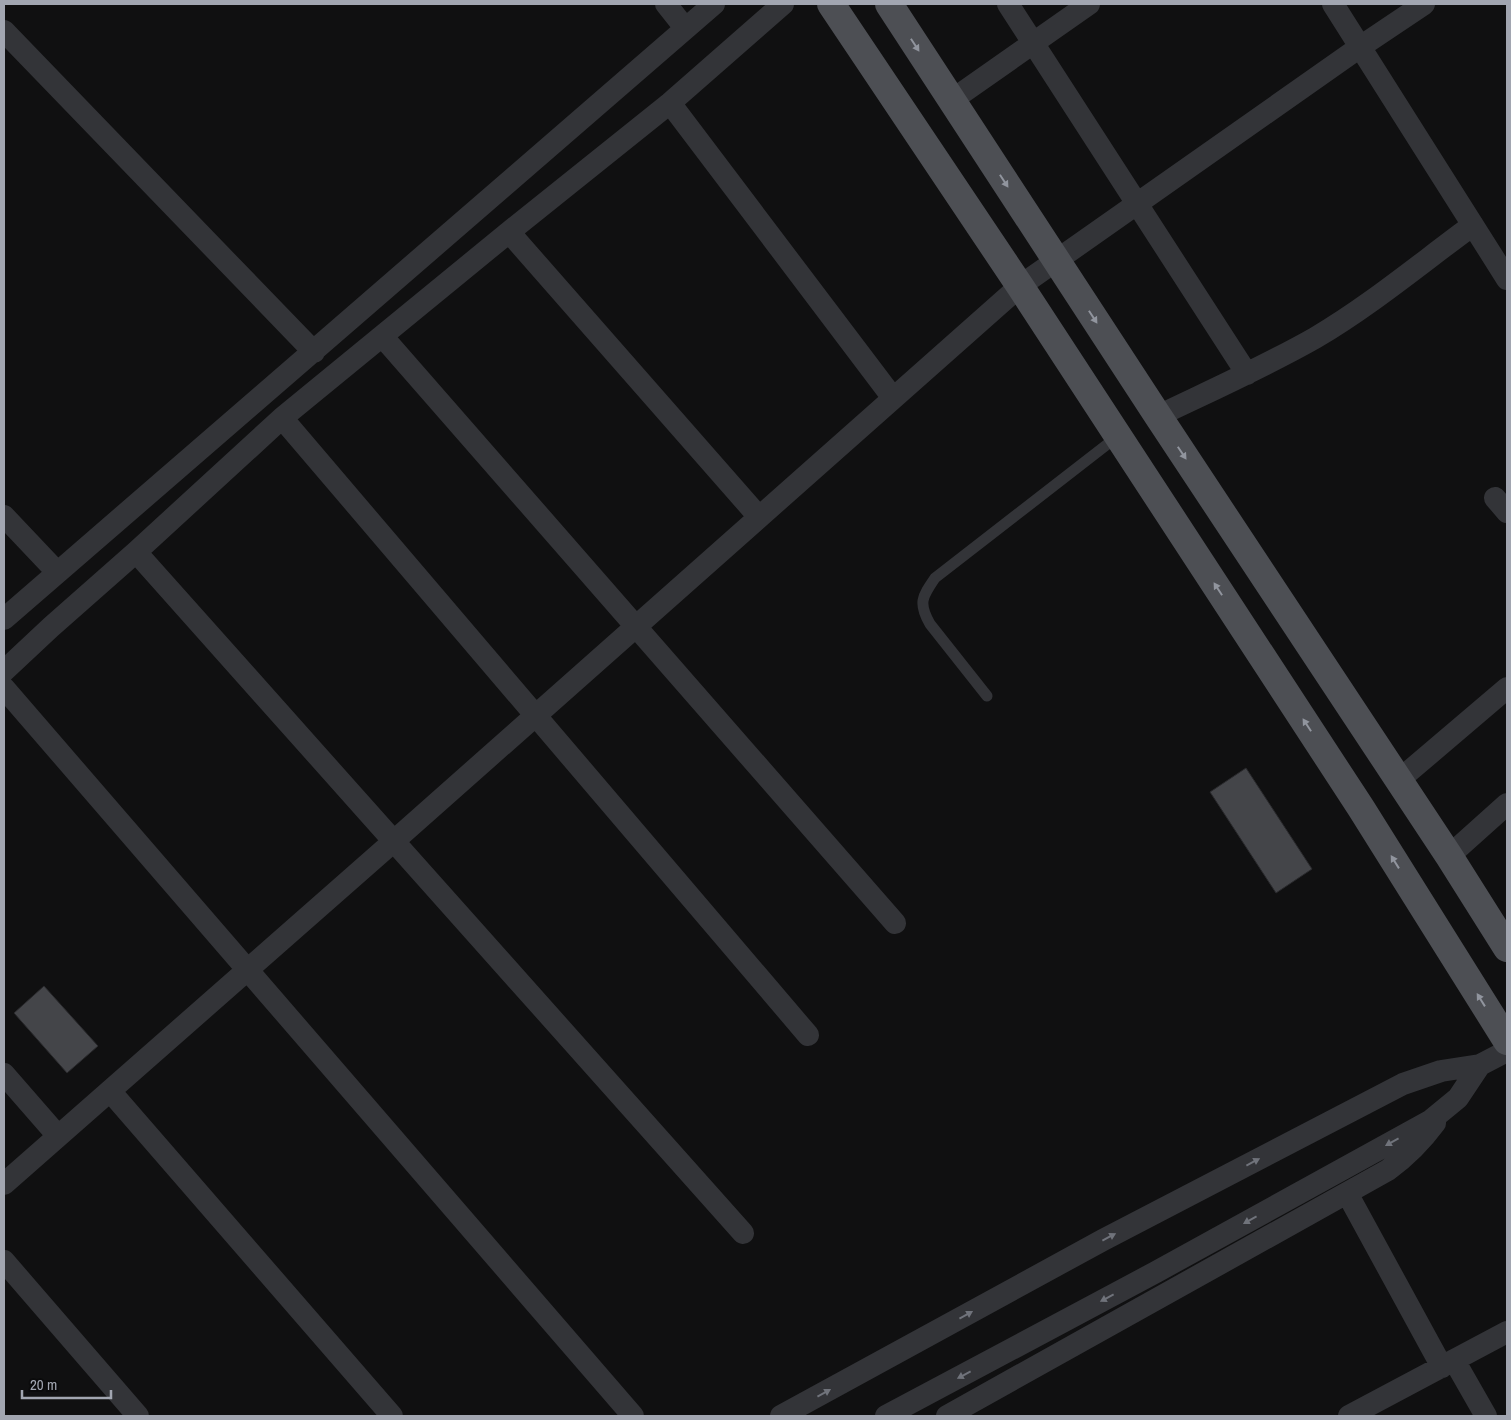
<svg xmlns="http://www.w3.org/2000/svg" width="1511" height="1420" font-family="'Archivo Narrow',sans-serif">
<style>
.building{fill:#444549;stroke:#2a2a2d}
.lines{fill:none;stroke-linecap:round;stroke-linejoin:round}
.service{stroke:#333438;stroke-width:11}
.minor{stroke:#333438;stroke-width:22}
.primary{stroke:#4d4f54;stroke-width:28}
.oneway{fill:#91959e}
.oneway2{fill:#70737b}
</style>
<rect width="100%" height="100%" fill="#101011"/>
<!-- building -->
<path class="building" d="M1246,768L1312,869L1276,893L1210,792Z
M44,986L98,1046L67,1073L14,1013Z"/>
<g class="lines">
<!-- service -->
<path class="service" d="M987,696L930,624C918,603 922,597 935,578L1118,436"/>
<!-- minor -->
<path class="minor" d="M666,4L685,28
M1008,4L1247,374
M1333,4L1507,279
M4,31L314,352
M952,100L1089,4
M670,103L893,398
M509,232L759,517
M382,336L895,923
M1158,416C1210,391 1264,367 1315,338C1371,305 1421,263 1473,225
M282,418L808,1035
M1495,498L1507,512
M4,516L57,572
M136,552L743,1233
M4,619L714,4
M4,671L51,627L136,552L282,418L509,232L670,103L783,4
M4,688L633,1416
M1399,780L1507,688
M1449,856L1507,804
M4,1074L58,1136
M110,1091L392,1416
M4,1184L394,841L1020,286L1360,47L1424,4
M1347,1193L1442,1367
M4,1261L138,1416
M1454,1360L1486,1416
M781,1416L1103,1240L1403,1084L1441,1071L1480,1065L1507,1051
M886,1416L1156,1272L1430,1121L1458,1098L1480,1065
M947,1416L1388,1170C1407,1156 1421,1142 1435,1123
M1349,1416L1507,1332"/>
<!-- primary -->
<path class="primary" d="M831,4L1020,286L1361,808L1507,1041
M889,4L1158,416L1449,856L1507,948"/>
</g>
<!-- one-way arrows -->
<defs><path id="oneway-solid" d="M-6-.8H1V-3.2L6.5 0L1 3.2V.8H-6Z" transform="scale(1.25)"/></defs>
<g class="oneway">
<use href="#oneway-solid" transform="translate(915 45) rotate(57)"/>
<use href="#oneway-solid" transform="translate(1004 181) rotate(57)"/>
<use href="#oneway-solid" transform="translate(1093 317) rotate(57)"/>
<use href="#oneway-solid" transform="translate(1182 453) rotate(56)"/>
<use href="#oneway-solid" transform="translate(1218 589) rotate(-123)"/>
<use href="#oneway-solid" transform="translate(1307 725) rotate(-123)"/>
<use href="#oneway-solid" transform="translate(1395 862) rotate(-122)"/>
<use href="#oneway-solid" transform="translate(1481 1000) rotate(-122)"/>
</g>
<g class="oneway2">
<use href="#oneway-solid" transform="translate(1392 1142) rotate(151)"/>
<use href="#oneway-solid" transform="translate(1253 1162) rotate(-28)"/>
<use href="#oneway-solid" transform="translate(1250 1220) rotate(151)"/>
<use href="#oneway-solid" transform="translate(1109 1237) rotate(-28)"/>
<use href="#oneway-solid" transform="translate(1107 1298) rotate(152)"/>
<use href="#oneway-solid" transform="translate(966 1315) rotate(-29)"/>
<use href="#oneway-solid" transform="translate(964 1375) rotate(152)"/>
<use href="#oneway-solid" transform="translate(824 1393) rotate(-29)"/>
</g>
<!-- border -->
<rect width="1511" height="1420" fill="none" stroke="#a2a6b1" stroke-width="10"/>
<!-- scale -->
<path d="M22 1390v8h89v-8" fill="none" stroke="#a2a6b1" stroke-width="2.5"/>
<text x="30" y="1390" font-size="15" fill="#a2a6b1" stroke="#0b0b0c" stroke-width="4" paint-order="stroke">20 m</text>
</svg>
